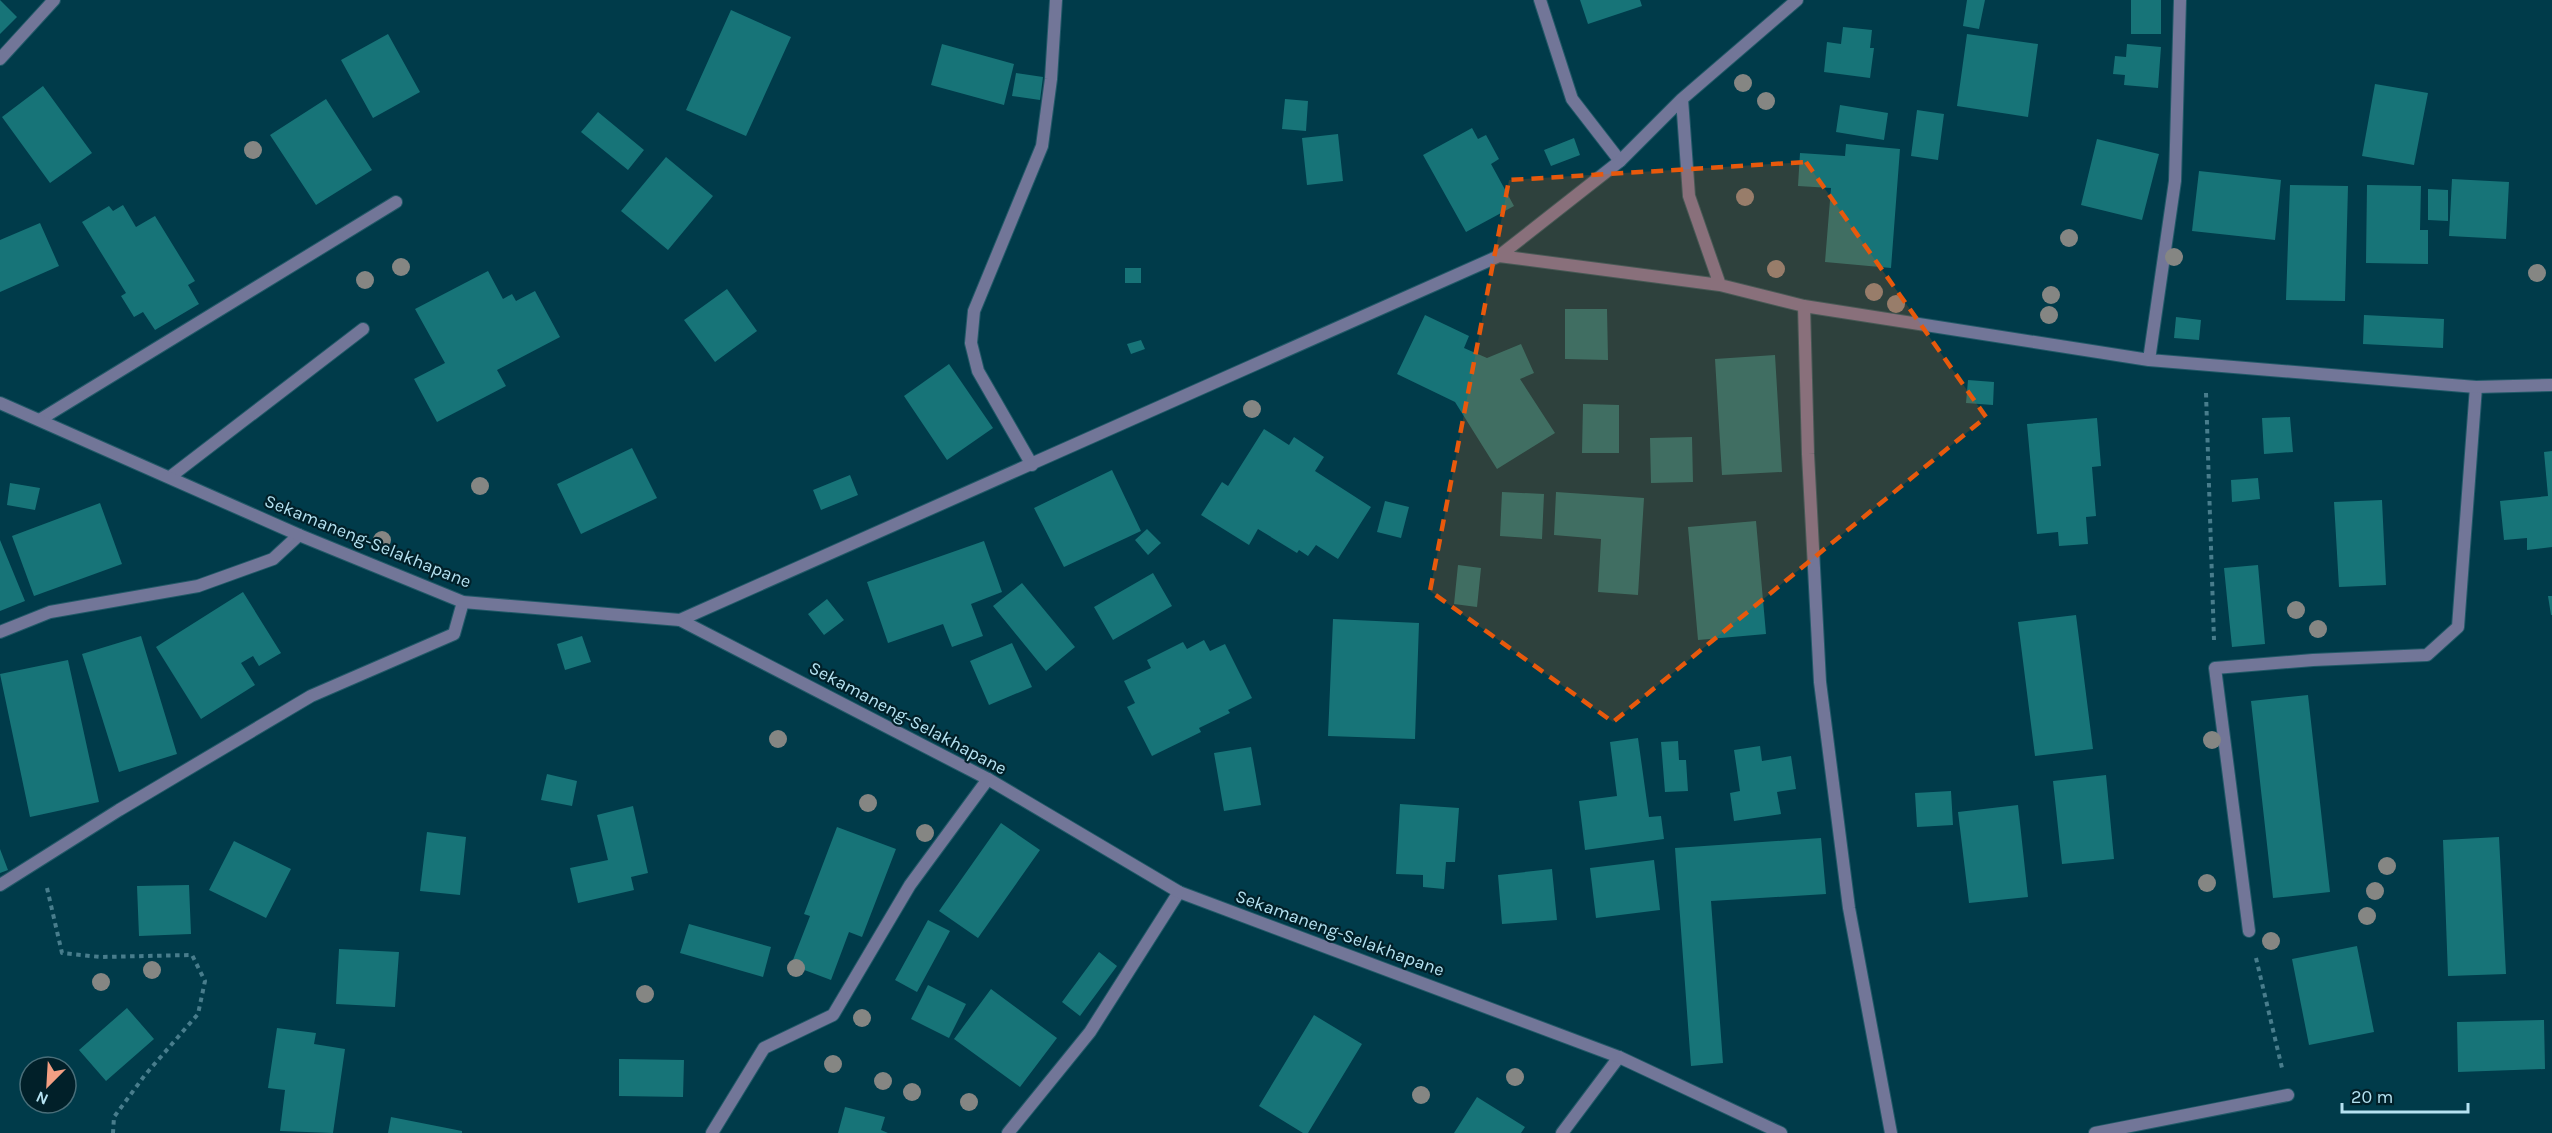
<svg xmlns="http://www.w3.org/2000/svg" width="2552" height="1133" font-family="Karla,sans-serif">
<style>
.building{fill:#177478}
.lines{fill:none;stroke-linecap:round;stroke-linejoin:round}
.service-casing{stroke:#215968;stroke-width:14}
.minor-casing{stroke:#215968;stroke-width:14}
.tertiary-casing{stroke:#215968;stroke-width:14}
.path{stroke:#487d8c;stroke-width:4;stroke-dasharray:4.5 4.5;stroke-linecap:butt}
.service{stroke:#727698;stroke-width:12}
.minor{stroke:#727698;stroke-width:12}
.tertiary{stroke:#727698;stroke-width:12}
.tree{fill:#858683}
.marked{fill:#e8590c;fill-opacity:0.2;stroke:#e8590c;stroke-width:4.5;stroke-dasharray:12 8;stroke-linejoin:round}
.labels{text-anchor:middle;stroke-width:4.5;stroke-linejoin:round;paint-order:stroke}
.street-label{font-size:18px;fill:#b5e2f1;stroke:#012029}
</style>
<rect width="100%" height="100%" fill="#003b4a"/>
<!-- building -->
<path class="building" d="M0,0L17,17L0,34Z
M1580,0H1640L1642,6L1588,24Z
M1967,0H1985L1979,29L1963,26Z
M2131,0H2161V34H2131Z
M731,10L791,37L746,136L686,110Z
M1843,27L1872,30L1870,48H1874L1870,78L1824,72L1827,42L1841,44Z
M388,34L420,92L373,118L341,60Z
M1967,34L2038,44L2028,117L1957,106Z
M942,44L1014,64L1004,105L931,85Z
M2127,44L2161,47L2158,88L2124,85L2125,75L2113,74L2115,56L2126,57Z
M1016,73L1043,77L1040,100L1012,96Z
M2375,84L2428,93L2414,165L2362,156Z
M43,86L92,153L50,183L2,117Z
M326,99L372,170L316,205L270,135Z
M1285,99L1308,101L1306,131L1282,129Z
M1840,105L1888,113L1884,140L1836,132Z
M1917,110L1944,114L1938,160L1911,156Z
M598,112L644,150L628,170L581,132Z
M1472,128L1478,139L1486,135L1499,159L1491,164L1514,206L1466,232L1423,155Z
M1338,134L1343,181L1307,185L1302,138Z
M1574,138L1580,155L1551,166L1544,150Z
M2097,139L2159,154L2142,220L2081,205Z
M1846,144L1900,149L1891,268L1825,262L1831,188L1798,186L1800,153L1845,156Z
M666,157L713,196L668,250L621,211Z
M2199,171L2281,180L2275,240L2192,231Z
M2452,179L2509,182L2506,239L2449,236Z
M2290,185L2348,186L2345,301L2286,300Z
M2367,185L2421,186L2420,230H2428V264L2366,263Z
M2428,189L2448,190V221L2428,220Z
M123,205L136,227L155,216L195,281L188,285L199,304L155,330L143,312L134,317L121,296L126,293L82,222L109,206L113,211Z
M40,223L59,266L0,292V240Z
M1125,268H1141V283H1125Z
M488,271L503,299L512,294L516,301L535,291L560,337L497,370L506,386L437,422L414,379L445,363L415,309Z
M727,289L757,331L715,362L684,320Z
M1565,309H1607L1608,360L1565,359Z
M1425,315L1469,336L1464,348L1487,358L1521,344L1534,373L1520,379L1555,433L1497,469L1455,402L1397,374Z
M2364,315L2444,319L2443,348L2363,344Z
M2176,317L2201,320L2199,340L2174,338Z
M1141,340L1145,349L1131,354L1127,344Z
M1775,355L1782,472L1722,475L1715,359Z
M949,364L993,428L947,460L904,396Z
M1968,380L1994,382L1993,405L1966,403Z
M1583,404L1619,405V453H1582Z
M2290,417L2293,452L2264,454L2262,418Z
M2097,418L2101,466L2092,467L2096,516L2086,517L2088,544L2059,546L2058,532L2037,534L2027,424Z
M1264,429L1289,445L1294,437L1324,457L1315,471L1371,507L1338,559L1316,545L1308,556L1299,550L1297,553L1258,529L1249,545L1201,515L1222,482L1228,486Z
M1692,437L1693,482L1651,483L1650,438Z
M632,448L657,498L581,534L557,484Z
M2552,451V547L2527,550V538L2504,540L2500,501L2548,496L2544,452Z
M1112,470L1141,531L1064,567L1034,508Z
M850,475L858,495L821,510L813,490Z
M2258,478L2260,499L2232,502L2231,480Z
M10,483L40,488L35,510L7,505Z
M1502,492L1544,494L1542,539L1500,536Z
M1556,492L1644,498L1638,595L1598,592L1601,539L1554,535Z
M2382,500L2386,585L2339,587L2334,502Z
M1385,501L1409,507L1401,538L1377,532Z
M100,503L122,564L34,596L12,536Z
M1756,521L1766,634L1698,640L1688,527Z
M1147,529L1161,543L1148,555L1135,540Z
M0,540L25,601L0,611Z
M984,541L1002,592L971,604L983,636L952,647L943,624L888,643L867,582Z
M1458,565L1481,568L1477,607L1454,604Z
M2258,565L2265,644L2232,647L2224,568Z
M1153,573L1172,606L1113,640L1094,607Z
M1022,583L1075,647L1046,671L993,606Z
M243,592L281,653L259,666L253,656L241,663L255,685L201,719L156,647Z
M2548,596H2552V615H2551Z
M827,599L844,620L824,635L808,614Z
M2076,615L2093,749L2035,756L2018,622Z
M1333,619L1419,623L1415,739L1328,736Z
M141,636L177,754L119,772L82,654Z
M582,636L591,662L565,670L557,644Z
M1204,640L1210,651L1225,644L1252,698L1228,710L1230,713L1199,728L1201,732L1152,756L1127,707L1135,703L1124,681L1151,668L1147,660L1183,642L1187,649Z
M1012,643L1032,687L989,705L970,661Z
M68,660L99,802L30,817L0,674Z
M2308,695L2330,892L2273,898L2251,701Z
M1638,738L1649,817L1661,816L1664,839L1585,850L1579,801L1617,796L1610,742Z
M1678,741L1679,760H1686L1688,791L1665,792L1661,742Z
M1760,746L1762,761L1791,756L1796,789L1777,792L1781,814L1734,821L1730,793L1740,791L1734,750Z
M1251,747L1261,805L1224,811L1214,753Z
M547,774L577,781L572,806L541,800Z
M2106,775L2114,859L2062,864L2053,781Z
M1951,791L1953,825L1917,827L1915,793Z
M1400,804L1459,808L1455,862H1446L1444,889L1423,887V875L1396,874Z
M2018,805L2028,897L1969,903L1958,812Z
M633,806L648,873L631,877L634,890L578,903L570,868L608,860L597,815Z
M1001,823L1040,850L978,938L939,911Z
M837,827L896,849L862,937L849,932L831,980L791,965L810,916L804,914Z
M427,832L466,837L460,895L420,891Z
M2499,837L2506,974L2448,976L2443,840Z
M1821,838L1826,894L1711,901L1723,1063L1691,1066L1675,848Z
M234,841L291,869L266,918L209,890Z
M0,849L8,870L0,873Z
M1654,860L1660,910L1596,918L1590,868Z
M1552,869L1557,920L1502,924L1498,875Z
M189,885L191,934L139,936L137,886Z
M928,920L950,931L917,992L895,980Z
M689,924L771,947L763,977L680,953Z
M2357,946L2374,1032L2309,1045L2292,959Z
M339,949L399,952L395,1007L336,1004Z
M1099,952L1117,966L1080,1016L1062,1002Z
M928,985L966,1004L949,1038L911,1019Z
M991,989L1057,1038L1020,1087L954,1039Z
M127,1008L154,1039L106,1081L79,1050Z
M1314,1015L1362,1044L1308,1133H1303L1259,1106Z
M2544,1020L2545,1069L2458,1072L2457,1022Z
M277,1028L316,1033L314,1044L345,1049L333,1133L280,1131L285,1090L268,1088Z
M619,1059L684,1060L683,1097L619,1096Z
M1477,1097L1525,1127L1521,1133H1454Z
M845,1107L885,1117L881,1130L888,1133H838Z
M391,1117L462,1131V1133H388Z"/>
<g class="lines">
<!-- service casing -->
<g class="service-casing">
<path id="service" d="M1540,0L1572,99L1620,161
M0,59L54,0
M41,419L396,202
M1032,465L978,371L971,343L974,311L1042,146L1051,79L1056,0
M170,477L363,329
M0,632L50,612L198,586L273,559L299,535
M2249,931L2215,668L2313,660L2427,655L2458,627L2476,387
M712,1133L764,1048L833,1015L910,885L988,779
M1008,1133L1090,1032L1179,892
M1562,1133L1619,1057
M2095,1133L2288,1095"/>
</g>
<!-- minor casing -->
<g class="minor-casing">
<path id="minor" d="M1682,99L1689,196L1720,285
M1499,256L1620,161L1682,99L1797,0
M1804,306L1808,454L1820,682L1849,908L1891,1133
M2149,360L2175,181L2180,0
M680,620L1499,256L1720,285L1804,306L2149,360L2476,387L2552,385
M0,885L119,810L311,696L454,634L463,602"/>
</g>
<!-- tertiary casing -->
<g class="tertiary-casing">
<path id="tertiary" d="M0,403L299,535L463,602L680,620L988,779L1179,892L1619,1057L1781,1133"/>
</g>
<!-- path -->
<path class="path" d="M2206,393L2214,640
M47,888L62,953L100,957L192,955L205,981L198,1014L145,1075L114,1117L113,1133
M2256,958L2282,1068"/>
<!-- service -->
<use href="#service" class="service"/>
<!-- minor -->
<use href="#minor" class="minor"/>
<!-- tertiary -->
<use href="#tertiary" class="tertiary"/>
</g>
<!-- trees -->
<g class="tree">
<circle cx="1743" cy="83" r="9"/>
<circle cx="1766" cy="101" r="9"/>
<circle cx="253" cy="150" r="9"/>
<circle cx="1745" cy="197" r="9"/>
<circle cx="2069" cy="238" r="9"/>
<circle cx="2174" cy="257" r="9"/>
<circle cx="401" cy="267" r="9"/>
<circle cx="1776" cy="269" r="9"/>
<circle cx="2537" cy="273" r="9"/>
<circle cx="365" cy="280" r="9"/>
<circle cx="1874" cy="292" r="9"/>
<circle cx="2051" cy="295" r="9"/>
<circle cx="1896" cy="304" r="9"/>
<circle cx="2049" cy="315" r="9"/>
<circle cx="1252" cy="409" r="9"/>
<circle cx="480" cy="486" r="9"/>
<circle cx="382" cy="540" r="9"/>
<circle cx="2296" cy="610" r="9"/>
<circle cx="2318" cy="629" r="9"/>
<circle cx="778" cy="739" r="9"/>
<circle cx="2212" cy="740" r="9"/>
<circle cx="868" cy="803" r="9"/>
<circle cx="925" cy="833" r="9"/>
<circle cx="2387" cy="866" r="9"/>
<circle cx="2207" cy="883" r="9"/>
<circle cx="2375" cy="891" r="9"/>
<circle cx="2367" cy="916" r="9"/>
<circle cx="2271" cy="941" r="9"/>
<circle cx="796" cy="968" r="9"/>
<circle cx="152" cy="970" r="9"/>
<circle cx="101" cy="982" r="9"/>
<circle cx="645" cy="994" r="9"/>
<circle cx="862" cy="1018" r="9"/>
<circle cx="833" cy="1064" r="9"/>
<circle cx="1515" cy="1077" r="9"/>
<circle cx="883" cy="1081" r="9"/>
<circle cx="912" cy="1092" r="9"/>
<circle cx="1421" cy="1095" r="9"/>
<circle cx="969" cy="1102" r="9"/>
</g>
<!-- marked area -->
<path class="marked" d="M1806,162L1986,417L1613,722L1430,591L1509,180Z"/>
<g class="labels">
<!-- street labels -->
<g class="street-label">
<text transform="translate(368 541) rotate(22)" y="6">Sekamaneng-Selakhapane</text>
<text transform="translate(908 718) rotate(28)" y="6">Sekamaneng-Selakhapane</text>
<text transform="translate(1340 933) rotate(20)" y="6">Sekamaneng-Selakhapane</text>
</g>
</g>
<!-- north arrow -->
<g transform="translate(48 1085) rotate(204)"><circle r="28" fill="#012029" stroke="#496e79" stroke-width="1.5"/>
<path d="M0-4.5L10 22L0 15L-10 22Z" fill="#f39f83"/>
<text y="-9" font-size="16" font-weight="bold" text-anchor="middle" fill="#b5e2f1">N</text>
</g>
<!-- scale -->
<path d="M2342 1103v9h126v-9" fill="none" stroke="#b5e2f1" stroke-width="3"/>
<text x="2351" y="1103" font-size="18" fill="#b5e2f1" stroke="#012029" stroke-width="4.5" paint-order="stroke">20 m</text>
</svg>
